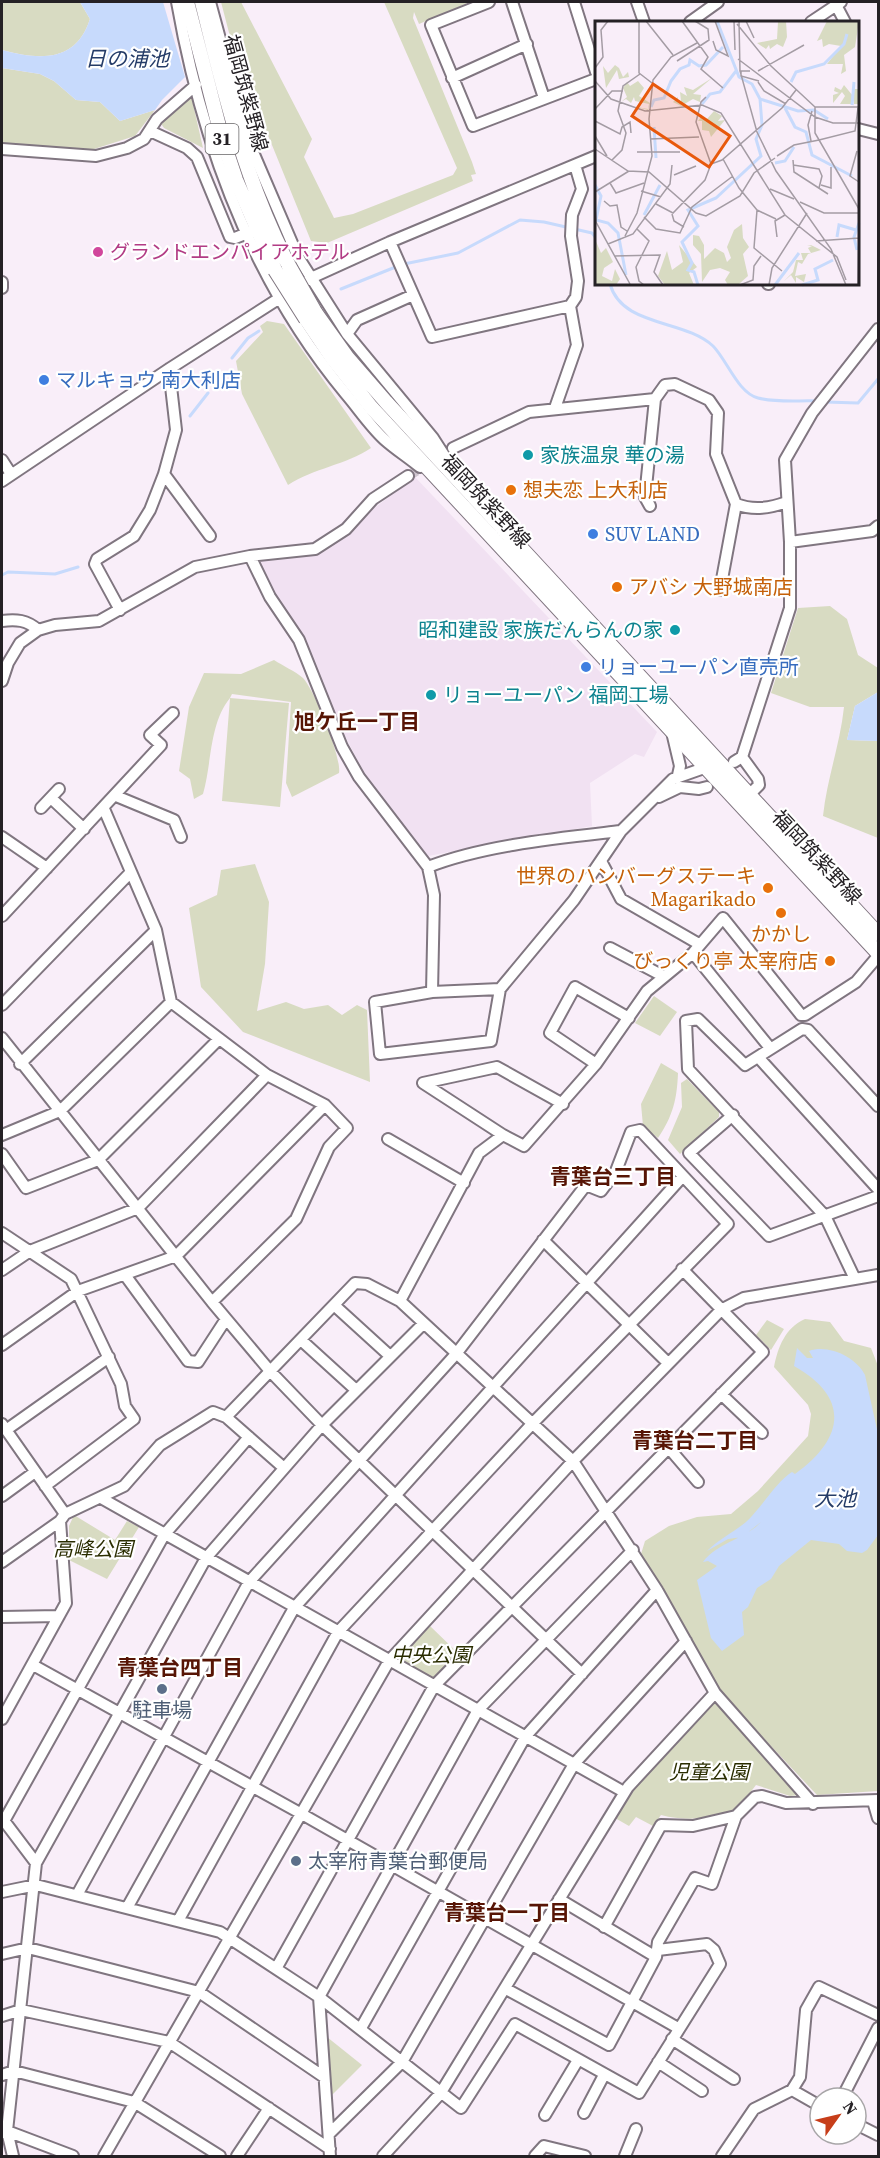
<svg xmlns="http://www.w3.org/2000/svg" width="880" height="2158" font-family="'Source Serif 4','Noto Sans JP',serif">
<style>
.built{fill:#f1e1f2}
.green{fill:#d8dbc2}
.water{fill:#c7dafc}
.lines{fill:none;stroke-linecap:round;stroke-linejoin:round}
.stream{stroke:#c7dafc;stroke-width:3}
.minor-tunnel{stroke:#cfc5cf;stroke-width:10;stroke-dasharray:10 5;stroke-linecap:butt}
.minor-casing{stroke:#807680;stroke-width:14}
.major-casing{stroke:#807680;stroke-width:16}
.minor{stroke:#fff;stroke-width:10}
.major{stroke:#fff;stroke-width:14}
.major-bridge-casing{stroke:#807680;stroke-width:16;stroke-linecap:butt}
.major-bridge{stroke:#fff;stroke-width:14}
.hotel-dot{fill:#d1479c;stroke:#fff;stroke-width:2}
.shop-dot{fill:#3f7fe0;stroke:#fff;stroke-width:2}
.culture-dot{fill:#0f9aa8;stroke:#fff;stroke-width:2}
.food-dot{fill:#e8710a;stroke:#fff;stroke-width:2}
.service-dot{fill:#5c6f8a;stroke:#fff;stroke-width:2}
.labels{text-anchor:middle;stroke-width:4.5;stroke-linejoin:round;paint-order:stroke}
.shield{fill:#fff;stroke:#666466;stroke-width:1.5}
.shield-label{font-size:18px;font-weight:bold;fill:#252125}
.street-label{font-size:20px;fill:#252125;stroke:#fff}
.hotel-label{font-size:20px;fill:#b23c85;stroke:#fff;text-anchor:start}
.shop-label{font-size:20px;fill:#366cbe;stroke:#fff;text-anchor:start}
.culture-label{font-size:20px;fill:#0d838f;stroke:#fff;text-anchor:start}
.food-label{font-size:20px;fill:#c56008;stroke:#fff;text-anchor:start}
.park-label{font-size:20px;font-style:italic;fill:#2a2d00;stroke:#fff}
.service-label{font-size:20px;fill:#4e5e75;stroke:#fff}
.water-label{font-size:21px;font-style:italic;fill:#253c68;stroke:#fff}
.neighbourhood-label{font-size:21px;font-weight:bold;fill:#571505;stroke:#fff}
.inset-river{fill:none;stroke:#c7dafc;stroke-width:3}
.inset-road{fill:none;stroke:#a49ca4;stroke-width:1.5}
.view{fill:#e8590c;fill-opacity:0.15;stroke:#e8590c;stroke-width:3}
.inset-edge{fill:none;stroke:#252125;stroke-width:3}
</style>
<rect width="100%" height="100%" fill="#f9eef9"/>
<!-- built -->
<path class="built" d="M415,477L657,732L644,757L635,754L590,783L592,826L428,856L377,796L349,744L296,626L273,592L257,560L319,555L350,535L368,513Z"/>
<!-- green -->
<path class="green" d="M2,2H80L90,19C76,63 39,60 2,50Z
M221,2H241L312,139L304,157L334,218L353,214L453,175L457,168L384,2H470L419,24L414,12L413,18L472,162L476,174L471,175L473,181L327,243L311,241L244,76L239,71Z
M2,68L40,74L54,81L76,100L100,102L120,121L155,110L135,136L91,150L2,144Z
M191,95L203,148L164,128L160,122Z
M267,321L284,324L371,448C346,465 314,468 288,485L242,394L236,361L263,332L260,326Z
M830,606L847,619L858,655L878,668V692L855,706L847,740L878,741V838L823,816C827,778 840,745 844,707H810L771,693L798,608Z
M274,660C283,666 295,671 303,678C314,689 342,758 339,773L292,797L286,783L291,702L232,694L230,698L289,703L280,807L222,801L230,698C209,724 212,763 203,794L194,799L190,779L179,771L189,707L204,673L241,674Z
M255,864L269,902L265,964L257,1011L286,1002L304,1009L328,1005L342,1015L357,1005L367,1010L370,1082L243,1032L201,987L189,908L217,895L221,870Z
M654,996L677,1012L660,1036L635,1023Z
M661,1063L678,1073C677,1099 673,1116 658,1138L643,1126L641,1104Z
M687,1079L719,1112V1117L680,1154L668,1140L682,1107L681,1083Z
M805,1319L830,1322L844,1341L871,1348L878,1366V1791L817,1795L721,1693L687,1639L661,1586L641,1554L645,1541L669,1526L697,1517L731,1514L758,1491L808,1436L811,1414L808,1405L774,1367C778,1347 785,1328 805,1319Z
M767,1320L784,1329L771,1350L756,1335Z
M74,1515L115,1540L127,1521L139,1527L107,1579L69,1560V1526Z
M430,1626L460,1655L436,1678H432L403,1665L400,1655Z
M715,1699L801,1795L790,1796L756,1785L735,1812C710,1818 687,1822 661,1815L653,1826L636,1817L629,1826L615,1818L629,1790Z
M327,2037L362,2065L331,2096Z"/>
<!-- water -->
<path class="water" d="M80,2H163L185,77L162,100L155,110L120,121L100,102L76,100L54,81L40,74L2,68V50C39,60 76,63 90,19Z
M878,692V741L847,740L855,706Z
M797,1348L807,1358H813L809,1351C828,1344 856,1357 865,1375L878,1434V1535L867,1550L862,1553L847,1551L839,1544L811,1540L779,1566L771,1579L757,1588L748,1607L742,1612L744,1635L722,1651L711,1638L697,1580L717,1566L708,1561L703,1562C718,1542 744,1540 761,1522L742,1537L728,1539L707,1551C719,1539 734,1532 746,1522C761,1508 777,1481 792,1472L795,1474C844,1439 851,1398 794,1366Z"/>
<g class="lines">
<!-- stream -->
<path class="stream" d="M404,264L458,253L520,220L544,222L592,233L596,238
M610,284C622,327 684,319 713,346C727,360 738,393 758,398C777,403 800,400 819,401
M341,289L398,266
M232,358L248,338L259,331
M825,402L858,403L878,379
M190,416L208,393
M2,575L8,572L55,574L78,567"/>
<!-- minor-tunnel -->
<path class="minor-tunnel" d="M408,476L443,454"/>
<!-- minor casing -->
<g class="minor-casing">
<path id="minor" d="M177,2C202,144 253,282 346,394C358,408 370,426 384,439C395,449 408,457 420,467
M210,2L247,138L298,257L347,334L433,438L451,466
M489,2L431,25L473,126L596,79
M512,2L544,98
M574,2L596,72
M637,2L644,22
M836,5L845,22
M690,22L718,2
M811,22L841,2
M452,78L527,44
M858,129L878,134
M150,131L187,148L197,157L230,237L235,238L250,232
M2,149L96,156L127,148L144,139L157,119L196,85
M390,242L432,337L570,306
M2,282V288
M768,284H769
M347,334L357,320L413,295
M555,408L577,345L570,306L576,297L578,281L571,236L572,215L582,189L575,165
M453,448L529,412L655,399L665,385L675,384L709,400L718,413L716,454L736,504C754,511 770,508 787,502
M2,460L11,474
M164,474L210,536
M2,481L169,369L311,278L390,242L596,156
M650,506L645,497L655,399
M790,542L872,531L878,526
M250,556L270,597L299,640L342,747L359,777L428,867L434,895L432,992
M720,590L736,504
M120,610L95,564L97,559L134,536L150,510L164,474L176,430L169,369
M2,621C16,619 27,620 38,630
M2,681L8,663L20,643L38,630L55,625L99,621L195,567L250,556L315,549L346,529L373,499L408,476
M672,732L680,766L678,775
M742,757L758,779L759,785L750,794
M734,762L742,757L790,608V542L785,460L812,413L878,329
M116,796L174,820L181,837
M659,797L680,787L699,789L707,787
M51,798L84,829
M41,808L59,789
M104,809L156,930L171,1002L267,1075L325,1105L347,1128L329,1147L296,1219L212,1302
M2,837L47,868
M601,861L621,899L699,944
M428,867C484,845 560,838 621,831
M2,916L161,745L150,735L173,713
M610,948L663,976
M693,953L770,1048
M500,989L432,992L375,1002L380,1054L491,1041L500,989L574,900L621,831L673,779L707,767
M2,1005L131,872
M2,1038L212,1302L270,1371L322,1425L582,1674
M759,1058L878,1189
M20,1064L156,930
M596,1064L550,1033L575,987L629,1018
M733,1115L689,1153L769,1236L878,1196
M2,1135L60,1111L171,1002
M503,1135L423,1083L497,1067L563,1104
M388,1139L464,1183
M2,1154L26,1188L98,1160L219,1039
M2,1233L71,1279L121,1384L125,1406L134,1419L45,1486
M543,1240L668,1363
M2,1270L30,1251L138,1208L267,1075
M125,1275L188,1361L198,1362L226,1319
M855,1279L825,1216L688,1069L686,1021L698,1019L745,1065L802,1029L808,1030L878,1106
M400,1301L479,1153L503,1135L524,1146L596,1064L647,991L693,953L723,918L801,1015H805L856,982L878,956
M334,1305L390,1356
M301,1340L356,1390
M2,1345L78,1291L176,1256L325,1105
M721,1394L762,1433
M226,1417L284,1468
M2,1424L65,1514
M6,1430L109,1357
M668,1447L698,1482
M2,1496L35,1472
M101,1498L624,1792
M2,1562L60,1521L65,1514L124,1486L160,1445L213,1412L226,1417L355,1283L367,1284L400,1301L573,1461L657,1590L715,1693L813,1804
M2,1617L59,1616
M33,1665L300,1813L678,2028
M2,1719L66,1603L60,1521
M873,1801L878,1818
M2,1818L36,1863
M4,1821L164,1535L249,1437
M2,1892L36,1885L220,1932L319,1997L461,2108L515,2024L639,2093L720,1964L714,1950L707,1944L658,1950
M77,1895L249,1582L456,1354L586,1185L601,1191L616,1171L631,1132L640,1130L728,1224L532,1424L338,1632L178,1921
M559,1899L656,1957
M127,1908L294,1608L683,1176
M604,1927L661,1825L693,1826L736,1816
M2,1954L28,1948L199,1992L324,2077
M277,1967L434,1686L763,1352L682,1269
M506,1989L609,2045L656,1957L658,1942L695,1878L712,1884L736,1816L755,1797L762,1796L786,1803L878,1800
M2,2016L21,2010L169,2042L330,2149
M361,2028L525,1737L657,1590
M672,2039L734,2079
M658,2062L702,2091
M2,2075L14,2071L134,2102L220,2156
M792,2090L820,2106
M842,2098L878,2028
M584,2113L604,2075
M545,2115L578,2060
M856,2124L878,2135
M2,2133L7,2131L73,2156
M330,2133L402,2062L574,1764L686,1641
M13,2156L7,2131L36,1863L206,1558L322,1425L423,1324
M104,2156L389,1661L573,1461L721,1310L744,1298L878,1275
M237,2156L269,2108
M330,2156L319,1997L478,1710L633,1550
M383,2156L440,2094L628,1787L715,1693
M535,2156L544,2146L585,2156
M625,2156L636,2129
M722,2156L754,2109L792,2090L800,2077L806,2010L819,1987L878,2015"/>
</g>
<!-- major casing -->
<g class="major-casing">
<path id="major" d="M187,2L222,138L236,180L275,270
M202,2C224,92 245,181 288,264
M315,312L347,357L386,402L878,934
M306,319L333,359L371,407L878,953"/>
</g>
<!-- minor -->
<use href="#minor" class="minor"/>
<!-- major -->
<use href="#major" class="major"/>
<!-- major-bridge casing -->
<g class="major-bridge-casing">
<path id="major-bridge" d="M288,264L315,312
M275,270L306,319"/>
</g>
<!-- major-bridge -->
<use href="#major-bridge" class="major-bridge"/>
</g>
<!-- markers -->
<circle class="hotel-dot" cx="98" cy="252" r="6"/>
<g class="shop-dot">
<circle cx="44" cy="380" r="6"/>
<circle cx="593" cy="534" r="6"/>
<circle cx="586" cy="667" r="6"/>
</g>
<g class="culture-dot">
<circle cx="528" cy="455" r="6"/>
<circle cx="675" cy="630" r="6"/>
<circle cx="431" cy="695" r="6"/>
</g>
<g class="food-dot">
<circle cx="511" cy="490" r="6"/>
<circle cx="617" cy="587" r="6"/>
<circle cx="768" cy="888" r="6"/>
<circle cx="781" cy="913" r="6"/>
<circle cx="830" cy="961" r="6"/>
</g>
<g class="service-dot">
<circle cx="162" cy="1689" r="6"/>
<circle cx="296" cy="1861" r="6"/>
</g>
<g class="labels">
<!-- shield labels -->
<rect class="shield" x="205.5" y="124" width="33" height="30" rx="4.5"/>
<g class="shield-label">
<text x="222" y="145">31</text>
</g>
<!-- street labels -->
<g class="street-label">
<text transform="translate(246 93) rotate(75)" y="7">福岡筑紫野線</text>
<text transform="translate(486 501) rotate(47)" y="7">福岡筑紫野線</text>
<text transform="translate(817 857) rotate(47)" y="7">福岡筑紫野線</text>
</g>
<!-- hotel labels -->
<g class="hotel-label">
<text x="110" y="259">グランドエンパイアホテル</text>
</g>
<!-- shop labels -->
<g class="shop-label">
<text x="56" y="387">マルキョウ 南大利店</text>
<text x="605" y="541">SUV LAND</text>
<text x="598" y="674">リョーユーパン直売所</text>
</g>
<!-- culture labels -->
<g class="culture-label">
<text x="540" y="462">家族温泉 華の湯</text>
<text x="663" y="637" text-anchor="end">昭和建設 家族だんらんの家</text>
<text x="443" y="702">リョーユーパン 福岡工場</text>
</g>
<!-- food labels -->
<g class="food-label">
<text x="523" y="497">想夫恋 上大利店</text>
<text x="629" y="594">アバシ 大野城南店</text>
<text x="756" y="883" text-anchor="end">世界のハンバーグステーキ<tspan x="756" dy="23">Magarikado</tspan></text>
<text x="781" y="941" text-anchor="middle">かかし</text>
<text x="818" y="968" text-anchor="end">びっくり亭 太宰府店</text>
</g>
<!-- park labels -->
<g class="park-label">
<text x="93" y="1556">高峰公園</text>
<text x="431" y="1662">中央公園</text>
<text x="709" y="1779">児童公園</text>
</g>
<!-- service labels -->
<g class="service-label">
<text x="162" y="1717">駐車場</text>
<text x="308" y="1868" text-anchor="start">太宰府青葉台郵便局</text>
</g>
<!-- water labels -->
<g class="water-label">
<text x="127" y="66">日の浦池</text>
<text x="835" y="1506">大池</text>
</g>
<!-- neighbourhood labels -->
<g class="neighbourhood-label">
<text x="357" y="729">旭ケ丘一丁目</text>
<text x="613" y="1184">青葉台三丁目</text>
<text x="695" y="1448">青葉台二丁目</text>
<text x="180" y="1675">青葉台四丁目</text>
<text x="507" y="1920">青葉台一丁目</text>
</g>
</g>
<!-- overview -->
<g transform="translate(595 21)">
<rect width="264" height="264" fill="#f9eef9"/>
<path d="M191,0L192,16L188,26L182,23L175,28L174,24L171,28L162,22L182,18L183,1ZM232,0H264L260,26L249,34L251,50L246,53L248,43H232L246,25L234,23L228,26L227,18L222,20ZM20,44L24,47L28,56L33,51L34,56L24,58L22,49L11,67L8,45L13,52ZM117,57L98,73L106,74L105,81L98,78L86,85L78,81L83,76V81L86,80L85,71L92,75L89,66L98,69ZM43,60L49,67L44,75L55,82L53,89L42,86L53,88L54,83L40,80L39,76L36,82L31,78L26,81L32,76L28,67L32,61L35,65ZM249,64L258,75L259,68H264V83H259V78L257,83H245L250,75L247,71L238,82V74L244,72L239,70L240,66L246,69ZM119,90L127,95L123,100L130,99L116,116L114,110L107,109V100H103L106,96L112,98ZM147,203L148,217L154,226L148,233L153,255L144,263L133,264L130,259L135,251L125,247L115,249L107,261L106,233L98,224V214L104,215L109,224V238L120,227L129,232L132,241L136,237L132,226L139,209ZM0,218L6,232L11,227L18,241L9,247L7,255L17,260L20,248L25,258L21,264H0ZM84,224L102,246L94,252L99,264H70L63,255L72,230L77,249L88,241ZM212,224H216L226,229L213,233L207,243L203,241L200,255L211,253L209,261L201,256V262L196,254L188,261L198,251L201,239H208L206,232H216L213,227L217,225Z" fill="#d8dbc2"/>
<path class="inset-river" d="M122,0L144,56L157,63L165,78L203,90L219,89L233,98M196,61L201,51L229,43L249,23L252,13M107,83L115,73L125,71L141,50M257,84L259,61M56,86L59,79L69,77L76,60L85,48L94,44L95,39L104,45L111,44L128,26M190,87L200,106L211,111L217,134L257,155M59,106L61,137M180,142L190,140L199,126M0,164L6,175L1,199L13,202L23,212L31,254M49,194L65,164M242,216L244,204L261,209M262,229L259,216L264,202M103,264L99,251L93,249L97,242L87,221L103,205L93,189L121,177L166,135L161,118L167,104L165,78M180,264L204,232M207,264L223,259L220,248L238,239"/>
<path class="inset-road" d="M44,0V52L57,62M51,0L78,34M87,0L113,36L106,48L128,67M139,0L140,29M144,0L145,50L162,111L181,150L236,228L251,264M151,0L159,17M142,3L176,45L220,86V112L264,188M118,20L121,29L133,35L120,0M143,38L220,96L238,102H264M82,40L114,19L113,8L100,0M0,47L8,36L6,9L13,0M155,50H146V55L164,60M163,50L209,24M0,60L16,78L50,90L107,84L126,92L190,194L242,236L251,259M163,61L169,70L191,83M111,76L106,81L101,101L116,143M220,86H264M0,88L17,70H28M0,100L25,113L27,106L35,101L36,112M264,113V137M0,115L12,135M55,118L104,116M224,119L260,110L263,87M216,120L213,104L217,90M0,128L33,150L54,151L101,192L111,195L145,175L159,152L180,137M262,130L255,155L264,161M42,131H85M182,135L199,124L224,119M128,138L144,167L162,189L159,227L187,250M17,139L27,129L31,112L23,90L28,65L45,53M198,139L199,151L233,173M198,144L224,148L227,155L224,167M79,154L101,145M15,162L21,172L49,162M226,164L236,167V146M175,168L199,178M46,170L66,176M0,171L34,150M9,180L15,185L22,184L26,206L32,210M205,181L229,192H264M61,183L78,192L110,159L116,143L127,139L187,87L201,69M0,186L1,201L35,263M162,189L181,198M77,193L79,200L89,206M49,196L61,208L85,212L97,186L138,155M42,208L54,220L41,246L44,260L49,264M30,215L42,192L57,135L54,98L58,59L76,36L102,22M182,216L180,200L190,194M221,220L264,217M13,223L38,213L75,163L77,144M19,235L65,234L59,251L68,264M145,264L158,259L159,245L166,235M174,264L177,247L212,192M263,264L264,212"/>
<path class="view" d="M58,63L135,115L114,146L37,95Z"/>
<rect width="264" height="264" class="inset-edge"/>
</g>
<!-- border -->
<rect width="880" height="2158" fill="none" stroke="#252125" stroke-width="6"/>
<!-- north arrow -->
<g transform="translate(838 2116) rotate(56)"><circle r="28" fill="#ffffff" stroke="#a8a6a8" stroke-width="1.5"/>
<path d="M0-4.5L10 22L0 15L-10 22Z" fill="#c73e1a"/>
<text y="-9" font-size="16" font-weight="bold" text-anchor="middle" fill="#252125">N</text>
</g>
</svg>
